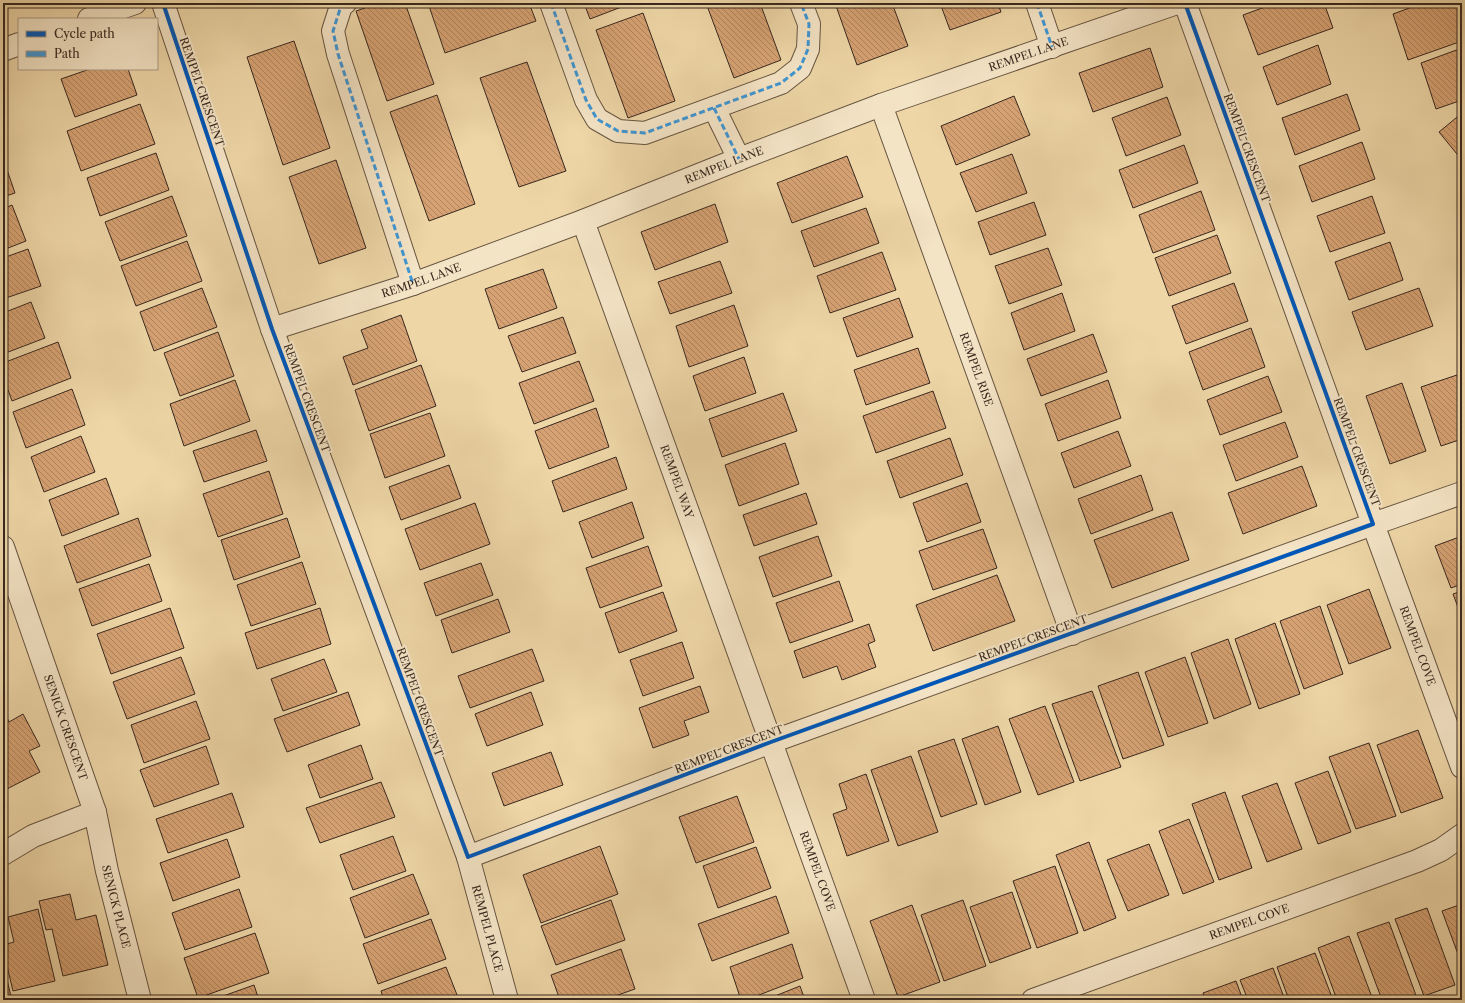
<svg xmlns="http://www.w3.org/2000/svg" width="1465" height="1003" font-family="'Libre Caslon Text',serif">
<style>
.building{fill:url(#building-back-hatch);stroke:#38281f}
.lines{fill:none;stroke-linecap:round;stroke-linejoin:round}
.street-casing{stroke:#665441;stroke-width:24}
.street{stroke:#f4e4c6;stroke-width:22}
.quiet{stroke:#3e96d5;stroke-width:3;stroke-dasharray:6 3;stroke-linecap:butt}
.cycleway-casing{stroke:#f4e4c6;stroke-width:6}
.cycleway{stroke:#0057b8;stroke-width:4}
.labels{text-anchor:middle;stroke-width:4;stroke-linejoin:round;paint-order:stroke}
.street-label{font-size:11px;fill:#38281f;stroke:#f4e4c6}
</style>
<defs>
<pattern id="building-back-hatch" width="6" height="6" patternUnits="userSpaceOnUse"><rect width="6" height="6" fill="#d6a273"/><path d="M-1 5l2 2M0 0l6 6M5-1l2 2" fill="none" stroke="#af845e"/></pattern>
</defs>
<rect width="100%" height="100%" fill="#eed6a7"/>
<filter id="stains"><feTurbulence type="fractalNoise" baseFrequency=".005" numOctaves="4"/><feColorMatrix values="0 0 0 0 .2 0 0 0 0 .09 0 0 0 0 .02 0 0 0 .5 -.17"/></filter>
<radialGradient id="worn" r=".72"><stop offset=".6" stop-color="#630" stop-opacity="0"/><stop offset="1" stop-color="#630" stop-opacity=".3"/></radialGradient>
<!-- building -->
<path class="building" d="M379,3H405L434,84L387,101L356,11Z
M428,3H529L536,21L445,53Z
M584,3H632L590,19Z
M706,3H760L781,60L734,78Z
M835,3H892L908,46L857,65Z
M940,3H998L1001,12L950,30Z
M1276,3H1324L1333,28L1258,55L1243,15Z
M1423,3H1462V41L1408,60L1393,14Z
M643,13L675,101L628,118L596,30Z
M294,41L330,148L283,165L247,57Z
M1318,45L1331,84L1277,105L1263,67Z
M1150,48L1163,87L1093,112L1079,73Z
M1462,48V100L1436,109L1421,63Z
M527,62L566,171L519,187L480,78Z
M90,69H128L137,95L75,117L61,79Z
M1347,94L1360,130L1295,155L1282,118Z
M437,95L475,204L429,221L390,112Z
M1014,96L1030,135L956,165L941,126Z
M1167,97L1181,135L1126,156L1112,118Z
M140,104L155,144L81,171L67,131Z
M1462,113V158L1461,159L1439,132Z
M1362,142L1375,179L1312,202L1299,166Z
M1184,145L1198,183L1133,208L1119,170Z
M156,153L169,190L100,216L87,178Z
M1012,154L1027,193L976,212L960,173Z
M847,156L863,197L792,223L777,183Z
M3,158L15,193L3,197Z
M336,160L366,248L319,264L289,177Z
M1201,191L1215,230L1153,253L1139,215Z
M172,196L187,236L120,261L105,222Z
M1372,196L1385,233L1330,252L1317,216Z
M1034,202L1046,235L990,255L978,222Z
M715,204L728,242L655,270L641,232Z
M12,205L26,241L3,250V209Z
M866,208L879,243L814,267L801,231Z
M1217,235L1231,273L1169,296L1155,258Z
M187,241L202,281L136,306L121,266Z
M1390,242L1403,280L1349,300L1335,262Z
M1048,248L1062,285L1009,304L995,266Z
M28,249L41,286L3,299V258Z
M882,252L896,290L830,313L817,276Z
M720,261L732,293L670,314L658,282Z
M543,269L557,308L499,329L485,289Z
M1234,283L1248,321L1186,344L1172,306Z
M202,288L217,327L154,351L140,312Z
M1419,288L1433,326L1366,350L1352,312Z
M1062,293L1075,331L1024,350L1011,313Z
M899,298L913,337L857,357L843,318Z
M31,302L45,338L3,354V313Z
M734,305L748,346L689,367L676,326Z
M401,315L417,361L353,385L343,357L368,348L361,330Z
M563,317L576,353L522,372L508,336Z
M1251,328L1265,367L1203,390L1189,352Z
M218,332L234,376L180,396L164,353Z
M1093,334L1107,372L1041,396L1027,359Z
M58,342L71,378L12,401L3,376V363Z
M918,348L930,383L866,405L854,370Z
M744,357L756,393L705,411L693,376Z
M579,361L594,401L534,424L519,383Z
M421,365L436,406L369,431L355,390Z
M1457,375L1462,389V439L1441,446L1421,387Z
M1268,376L1282,412L1220,435L1207,400Z
M235,380L250,421L184,446L170,404Z
M1108,380L1121,418L1058,441L1045,404Z
M1402,383L1426,451L1390,464L1366,396Z
M72,389L85,425L26,448L13,412Z
M933,391L946,428L876,453L863,416Z
M783,393L797,431L722,457L709,419Z
M596,408L609,447L549,469L535,431Z
M430,413L445,456L385,478L370,434Z
M1285,422L1298,457L1236,481L1223,445Z
M256,430L267,461L204,482L193,451Z
M1118,431L1131,466L1074,488L1061,453Z
M81,436L95,472L44,492L31,457Z
M950,438L963,475L900,498L887,461Z
M785,443L799,484L739,506L725,465Z
M616,457L627,489L563,512L552,481Z
M449,465L461,498L401,520L389,487Z
M1302,466L1317,506L1243,534L1228,493Z
M269,471L283,514L218,537L203,494Z
M1141,475L1153,510L1091,534L1078,499Z
M106,478L119,514L62,536L49,500Z
M967,483L981,522L927,542L913,503Z
M806,493L817,524L754,546L743,515Z
M632,502L644,538L592,558L579,522Z
M475,503L490,544L420,570L405,529Z
M1172,512L1189,560L1112,588L1094,540Z
M138,518L151,556L77,583L64,546Z
M287,518L300,557L234,580L221,540Z
M983,529L997,568L933,590L919,551Z
M818,536L832,576L773,597L759,557Z
M1462,536V584L1451,588L1435,546Z
M648,546L662,586L600,608L586,568Z
M302,562L316,604L251,626L237,585Z
M481,563L493,595L436,616L424,583Z
M149,564L162,601L92,626L79,589Z
M997,575L1015,621L933,651L916,605Z
M839,581L853,621L790,643L776,603Z
M1369,589L1391,648L1349,664L1327,605Z
M1462,591V618L1453,594Z
M663,592L677,631L619,653L605,613Z
M498,599L510,632L452,653L441,620Z
M1320,606L1343,674L1304,689L1280,621Z
M170,608L184,648L111,674L97,634Z
M320,608L331,644L257,669L245,633Z
M1275,623L1300,694L1259,709L1235,639Z
M869,624L875,641L868,644L876,667L842,680L837,666L803,678L794,651Z
M1228,639L1251,704L1214,719L1191,653Z
M682,642L694,678L643,696L630,660Z
M532,649L544,681L470,708L458,676Z
M181,657L195,694L127,719L113,682Z
M1185,657L1208,723L1168,737L1145,672Z
M324,659L337,692L283,711L271,679Z
M1138,672L1164,745L1123,759L1098,686Z
M700,686L709,712L684,721L689,735L653,748L639,708Z
M1092,691L1121,767L1080,781L1052,704Z
M348,692L360,725L287,752L274,719Z
M531,692L543,725L487,746L475,714Z
M196,701L210,739L144,763L131,725Z
M1045,706L1074,782L1038,795L1009,719Z
M5,713L9,722L23,714L40,746L29,751L40,772L3,791V714Z
M998,726L1021,792L985,805L962,739Z
M1418,730L1443,798L1401,813L1377,745Z
M954,739L977,804L941,817L918,751Z
M1369,743L1396,816L1356,829L1329,757Z
M361,745L373,779L320,798L308,765Z
M206,746L219,784L154,807L140,770Z
M551,752L563,785L504,806L492,773Z
M911,756L938,832L898,846L871,770Z
M1328,771L1351,832L1318,844L1295,783Z
M866,774L889,841L847,856L833,814L847,809L839,784Z
M381,782L395,817L320,843L306,808Z
M1277,783L1302,849L1267,862L1242,796Z
M1225,792L1252,868L1219,880L1192,804Z
M232,793L244,827L168,853L156,819Z
M737,796L754,842L696,863L679,817Z
M1189,819L1214,882L1183,894L1159,831Z
M393,836L406,871L353,890L340,855Z
M227,839L240,877L173,901L160,863Z
M1089,842L1116,918L1084,931L1056,855Z
M1149,844L1169,895L1128,911L1107,860Z
M600,846L618,894L541,923L523,875Z
M756,847L771,888L718,908L703,866Z
M1055,866L1078,933L1037,948L1013,881Z
M413,874L429,914L365,938L350,898Z
M239,889L252,927L185,950L172,913Z
M1012,892L1031,948L990,963L970,907Z
M70,894L76,920L96,915L108,965L63,976L52,929L46,930L39,901Z
M776,896L789,933L712,961L698,924Z
M611,900L625,940L556,965L541,926Z
M963,900L986,966L944,981L921,915Z
M1462,904V965L1442,911Z
M912,905L940,982L898,997L870,921Z
M1427,908L1455,985L1424,996L1395,919Z
M38,909L55,981L13,991L3,949V945L14,942L8,917Z
M431,919L446,959L378,984L363,944Z
M1389,922L1417,998L1413,1000H1382L1357,933Z
M255,933L269,973L198,998L184,958Z
M1349,936L1373,1000H1337L1318,948Z
M792,944L803,978L746,1000H741L730,967Z
M621,949L635,989L604,1000H560L551,975Z
M1315,953L1333,1000H1289L1277,967Z
M446,967L459,1000H384L381,991Z
M4,968L12,1000H3V969Z
M1273,968L1285,1000H1248L1240,980Z
M1236,981L1243,1000H1205L1203,993Z
M254,985L259,1000H212Z
M800,986L805,1000H765Z"/>
<g class="lines">
<!-- street casing -->
<g class="street-casing">
<g id="street">
<path d="M163,3L272,329L468,857L771,742L1373,524L1185,3"/>
<path d="M345,3L341,6L333,31L338,54L413,284"/>
<path d="M551,3L586,100L597,119L618,131L645,133L781,83L800,68L808,49L809,24L801,3"/>
<path d="M1037,3L1052,47"/>
<path d="M89,19L135,3"/>
<path d="M3,50L19,44"/>
<path id="s1" d="M881,105L1072,634"/>
<path d="M714,108L739,159"/>
<path id="s2" d="M583,221L864,1000"/>
<path id="s3" d="M272,329L413,284L583,221L739,159L881,105L1177,3"/>
<path id="s4" d="M1462,493L1373,524L1462,767"/>
<path id="s5" d="M3,547L95,812L33,836L3,854"/>
<path id="s6" d="M95,812L107,871L140,1000"/>
<path id="s7" d="M468,857L507,1000"/>
<path id="s8" d="M1033,1000L1417,861L1441,850L1462,835"/>
</g>
</g>
<!-- street -->
<use href="#street" class="street"/>
<!-- quiet -->
<path class="quiet" d="M345,3L341,6L333,31L338,54L413,284
M551,3L586,100L597,119L618,131L645,133L781,83L800,68L808,49L809,24L801,3
M1037,3L1052,47
M714,108L739,159"/>
<!-- cycleway casing -->
<g class="cycleway-casing">
<path id="cycleway" d="M163,3L272,329L468,857L771,742L1373,524L1185,3"/>
</g>
<!-- cycleway -->
<use href="#cycleway" class="cycleway"/>
</g>
<g class="labels">
<!-- street labels -->
<g class="street-label">
<text dy="4" stroke="none"><textPath href="#s3" startOffset="805">REMPEL LANE</textPath></text>
<text transform="translate(202 92) rotate(71)" y="4">REMPEL CRESCENT</text>
<text transform="translate(1247 148) rotate(70)" y="4">REMPEL CRESCENT</text>
<text dy="4" stroke="none"><textPath href="#s3" startOffset="481">REMPEL LANE</textPath></text>
<text dy="4" stroke="none"><textPath href="#s3" startOffset="157">REMPEL LANE</textPath></text>
<text dy="4" stroke="none"><textPath href="#s1" startOffset="281">REMPEL RISE</textPath></text>
<text transform="translate(307 398) rotate(70)" y="4">REMPEL CRESCENT</text>
<text transform="translate(1357 452) rotate(70)" y="4">REMPEL CRESCENT</text>
<text dy="4" stroke="none"><textPath href="#s2" startOffset="277">REMPEL WAY</textPath></text>
<text transform="translate(1033 638) rotate(-20)" y="4">REMPEL CRESCENT</text>
<text dy="4" stroke="none"><textPath href="#s4" startOffset="224">REMPEL COVE</textPath></text>
<text transform="translate(420 702) rotate(70)" y="4">REMPEL CRESCENT</text>
<text dy="4" stroke="none"><textPath href="#s5" startOffset="191">SENICK CRESCENT</textPath></text>
<text transform="translate(729 749) rotate(-21)" y="4">REMPEL CRESCENT</text>
<text dy="4" stroke="none"><textPath href="#s2" startOffset="691">REMPEL COVE</textPath></text>
<text dy="4" stroke="none"><textPath href="#s6" startOffset="97">SENICK PLACE</textPath></text>
<text dy="4" stroke="none"><textPath href="#s8" startOffset="230">REMPEL COVE</textPath></text>
<text dy="4" stroke="none"><textPath href="#s7" startOffset="74">REMPEL PLACE</textPath></text>
</g>
</g>
<!-- margin -->
<rect width="1465" height="1003" fill="none" stroke="#eed6a7" stroke-width="16"/>
<rect x="4" y="4" width="1457" height="995" fill="none" stroke="#38281f" stroke-width="2"/>
<rect x="8" y="8" width="1449" height="987" fill="none" stroke="#38281f"/>
<!-- legend -->
<rect x="18" y="18" width="140" height="52" fill="#f4e4c6" stroke="#a99983"/>
<rect x="26" y="31" width="20" height="6" fill="#0057b8" stroke="#a99983"/>
<text x="54" y="38" font-size="12" fill="#38281f">Cycle path</text>
<rect x="26" y="51" width="20" height="6" fill="#3e96d5" stroke="#a99983"/>
<text x="54" y="58" font-size="12" fill="#38281f">Path</text>
<rect width="100%" height="100%" filter="url(#stains)"/>
<rect width="100%" height="100%" fill="url(#worn)"/>
</svg>
